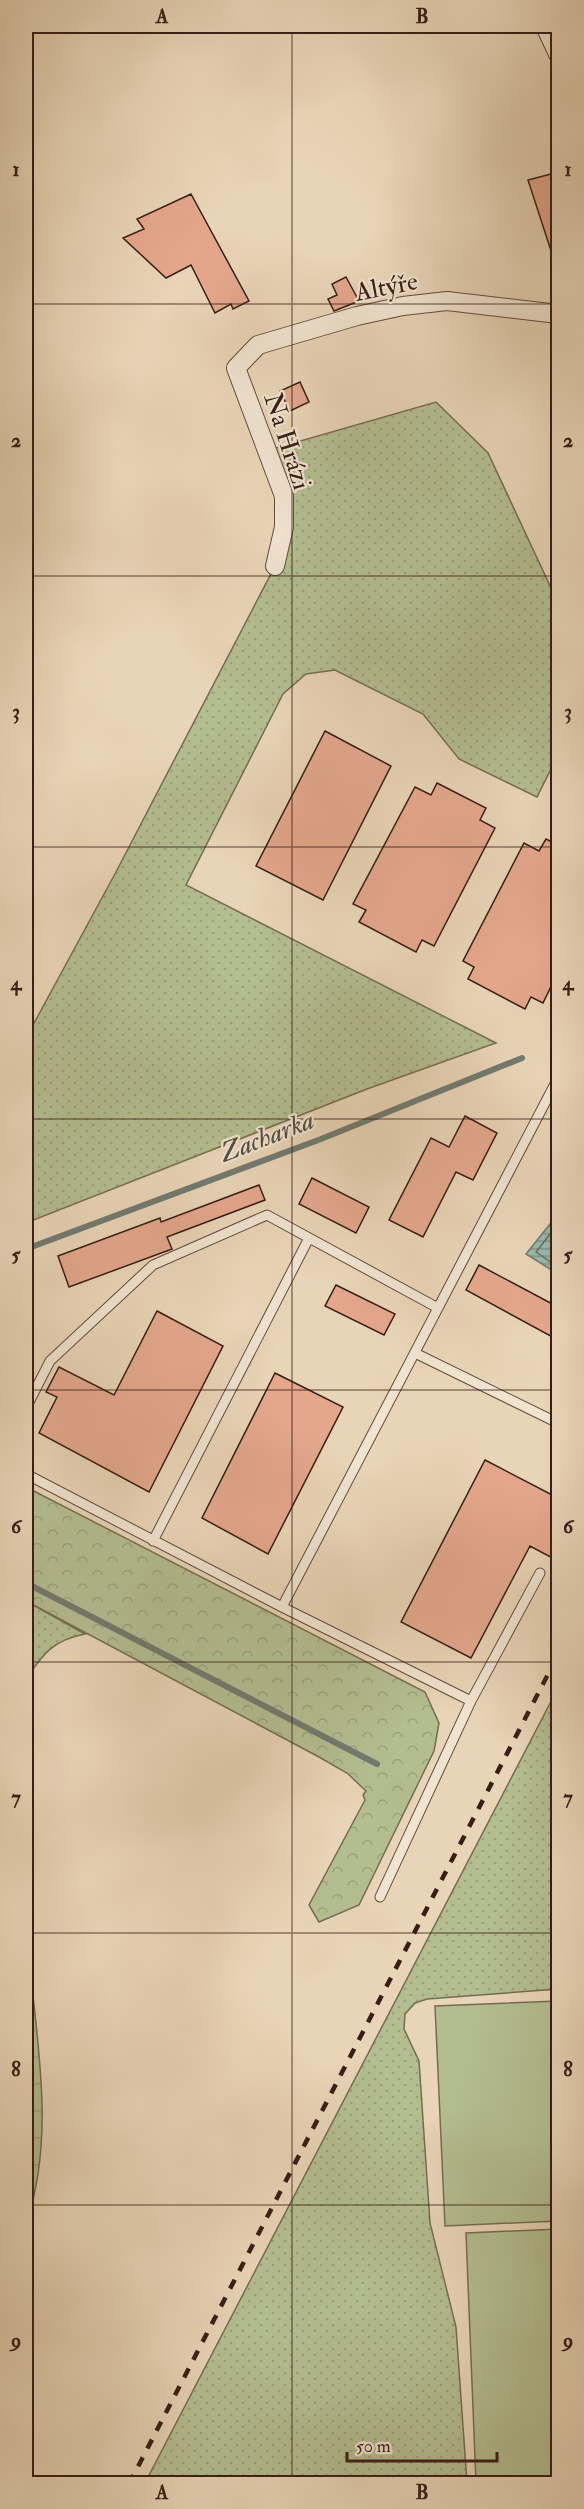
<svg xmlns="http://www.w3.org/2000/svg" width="584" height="2509" font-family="'IM FELL Double Pica',serif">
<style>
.grass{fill:url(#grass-dots);stroke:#756d52;stroke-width:1.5}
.forest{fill:url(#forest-crowns);stroke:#756d52;stroke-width:1.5}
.pitch{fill:#b3bd90;stroke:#756d52;stroke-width:1.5}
.water{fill:url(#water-rules);stroke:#717a6f;stroke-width:1.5}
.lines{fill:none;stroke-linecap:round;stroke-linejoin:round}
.shore{stroke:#676a60;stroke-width:1.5}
.stream{stroke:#717a6f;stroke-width:6}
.building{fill:#e4a78c;stroke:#371d13;stroke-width:1.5}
.service-casing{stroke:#634b3c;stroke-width:11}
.minor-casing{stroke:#634b3c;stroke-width:20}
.service{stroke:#f0e3d0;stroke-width:9}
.minor{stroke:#f0e3d0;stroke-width:18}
.rail{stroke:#371d13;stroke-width:4.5;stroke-dasharray:10 10;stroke-linecap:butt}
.grid{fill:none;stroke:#371d13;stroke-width:1.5;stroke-opacity:0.55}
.labels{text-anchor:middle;stroke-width:4.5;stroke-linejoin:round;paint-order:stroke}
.street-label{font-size:26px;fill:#371d13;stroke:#f0e3d0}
.water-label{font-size:27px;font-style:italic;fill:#544c41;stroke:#f0e3d0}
.neatline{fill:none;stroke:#371d13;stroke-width:2}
.grid-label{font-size:20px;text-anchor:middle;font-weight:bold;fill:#371d13}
</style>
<defs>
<pattern id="grass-dots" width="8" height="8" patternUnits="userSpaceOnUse" patternTransform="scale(1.5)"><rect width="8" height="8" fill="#b3bd90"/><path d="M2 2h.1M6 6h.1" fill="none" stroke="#9ba27b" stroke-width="1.8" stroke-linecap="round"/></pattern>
<pattern id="forest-crowns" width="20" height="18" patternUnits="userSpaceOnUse" patternTransform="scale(1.5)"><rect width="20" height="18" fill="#b3bd90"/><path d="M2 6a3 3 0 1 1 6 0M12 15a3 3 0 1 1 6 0" fill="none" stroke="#9ba27b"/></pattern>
<pattern id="water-rules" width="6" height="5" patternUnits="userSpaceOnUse" patternTransform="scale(1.5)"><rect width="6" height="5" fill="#97b8ac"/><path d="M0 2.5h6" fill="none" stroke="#7c958b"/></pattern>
</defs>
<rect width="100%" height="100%" fill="#e8d4b6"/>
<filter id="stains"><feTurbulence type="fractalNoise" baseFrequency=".00333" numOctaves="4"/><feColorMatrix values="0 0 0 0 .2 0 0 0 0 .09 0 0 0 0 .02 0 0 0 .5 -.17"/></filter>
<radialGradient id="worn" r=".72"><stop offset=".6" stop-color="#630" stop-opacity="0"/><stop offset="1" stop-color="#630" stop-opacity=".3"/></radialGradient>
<!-- grass -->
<path class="grass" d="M436,402L488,453L558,603V755L537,797L459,759L423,714L335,670L306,674L283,694L186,885L496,1043L367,1089L26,1223V1038L116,872L275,566L284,496L276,448Z
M26,1601L85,1634C53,1640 43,1654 26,1679Z
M558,1688V1989L427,1999L415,2003L405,2014L404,2029L419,2061L430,2223L456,2327L467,2483H145Z"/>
<!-- forest -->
<path class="forest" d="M26,1487L425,1692L439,1723L434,1751L359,1905L319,1922L309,1905L365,1800L363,1795L366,1791L347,1773L319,1757L26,1601Z
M26,1956L30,1969C39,2054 54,2142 26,2224Z"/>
<!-- pitch -->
<path class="pitch" d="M558,2001V2221L445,2226L435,2006Z
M558,2229V2483H476L466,2233Z"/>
<!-- water -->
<path class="water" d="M558,1214V1274L526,1254Z"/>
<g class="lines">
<!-- shore -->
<path class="shore" d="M558,1224L536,1252L558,1267"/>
<!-- stream -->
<path class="stream" d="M26,1249L321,1139L522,1058
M26,1583L377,1764"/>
</g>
<!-- building -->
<path class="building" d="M555,173L558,184V262L555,263L528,180Z
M191,194L249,301L233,309L231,304L215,313L191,265L166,278L123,238L144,229L137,219Z
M346,277L359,301L334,311L328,299L337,295L332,284Z
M300,382L309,402L290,411L280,391Z
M325,731L391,766L323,900L256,866Z
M437,783L486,808L480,820L495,828L434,946L422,940L416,952L359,922L366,910L353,904L415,787L431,795Z
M546,839L558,845V972L543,1003L531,997L525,1009L468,979L474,967L463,961L524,843L539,851Z
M465,1116L497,1133L473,1180L456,1172L423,1237L389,1220L431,1138L449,1147Z
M312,1178L369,1207L356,1233L299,1204Z
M259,1185L265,1200L167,1237L172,1249L69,1287L58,1256L160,1218L161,1222Z
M479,1265L558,1307V1340L466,1290Z
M336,1285L395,1314L384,1335L325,1306Z
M157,1311L223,1346L149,1492L39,1433L57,1397L46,1392L59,1367L114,1395Z
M275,1373L343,1407L268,1554L202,1518Z
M485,1460L558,1498V1561L530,1546L471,1658L401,1622Z"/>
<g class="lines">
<!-- service casing -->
<g class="service-casing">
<path id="service" d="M415,1353L558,1423
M26,1408L50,1361L153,1265L267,1215L438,1308
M26,1474L282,1607L558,1078
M153,1541L309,1238
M282,1607L471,1701L380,1897
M471,1701L540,1573"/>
</g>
<!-- minor casing -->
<g class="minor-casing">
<path id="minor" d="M545,26L558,54
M275,566L284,527V496L236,368L258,345L357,316L403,306L447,301L558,314"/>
</g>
<!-- service -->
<use href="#service" class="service"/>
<!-- minor -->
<use href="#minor" class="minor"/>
<!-- rail -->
<path class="rail" d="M129,2484L558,1655"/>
</g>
<!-- grid -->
<path class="grid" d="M292,26V2484M26,304H558M26,576H558M26,847H558M26,1119H558M26,1390H558M26,1662H558M26,1933H558M26,2205H558"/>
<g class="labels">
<!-- street labels -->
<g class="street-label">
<text transform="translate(386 286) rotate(-11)" y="9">Altýře</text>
<text transform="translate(288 441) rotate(72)" y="9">Na Hrázi</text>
</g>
<!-- water labels -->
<g class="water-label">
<text transform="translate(267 1136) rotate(-21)" y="9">Zacharka</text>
</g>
</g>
<!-- margin -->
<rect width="584" height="2509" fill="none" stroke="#e8d4b6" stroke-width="66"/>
<!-- scale -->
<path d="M347 2452v9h150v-9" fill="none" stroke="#371d13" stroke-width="3"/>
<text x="356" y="2452" font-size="18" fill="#371d13" stroke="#f0e3d0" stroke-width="4.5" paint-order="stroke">50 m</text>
<rect x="33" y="33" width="518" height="2443" class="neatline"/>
<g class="grid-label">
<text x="162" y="23">A</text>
<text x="422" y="23">B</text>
<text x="16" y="176">1</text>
<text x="568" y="176">1</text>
<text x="16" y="447">2</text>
<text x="568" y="447">2</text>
<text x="16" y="718">3</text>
<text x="568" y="718">3</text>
<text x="16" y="990">4</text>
<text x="568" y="990">4</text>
<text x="16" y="1261">5</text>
<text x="568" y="1261">5</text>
<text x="16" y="1533">6</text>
<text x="568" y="1533">6</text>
<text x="16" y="1804">7</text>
<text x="568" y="1804">7</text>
<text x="16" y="2076">8</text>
<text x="568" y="2076">8</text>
<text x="16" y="2347">9</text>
<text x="568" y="2347">9</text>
<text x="162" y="2499">A</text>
<text x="422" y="2499">B</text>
</g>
<rect width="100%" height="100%" filter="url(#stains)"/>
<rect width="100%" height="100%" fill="url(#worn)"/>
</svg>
